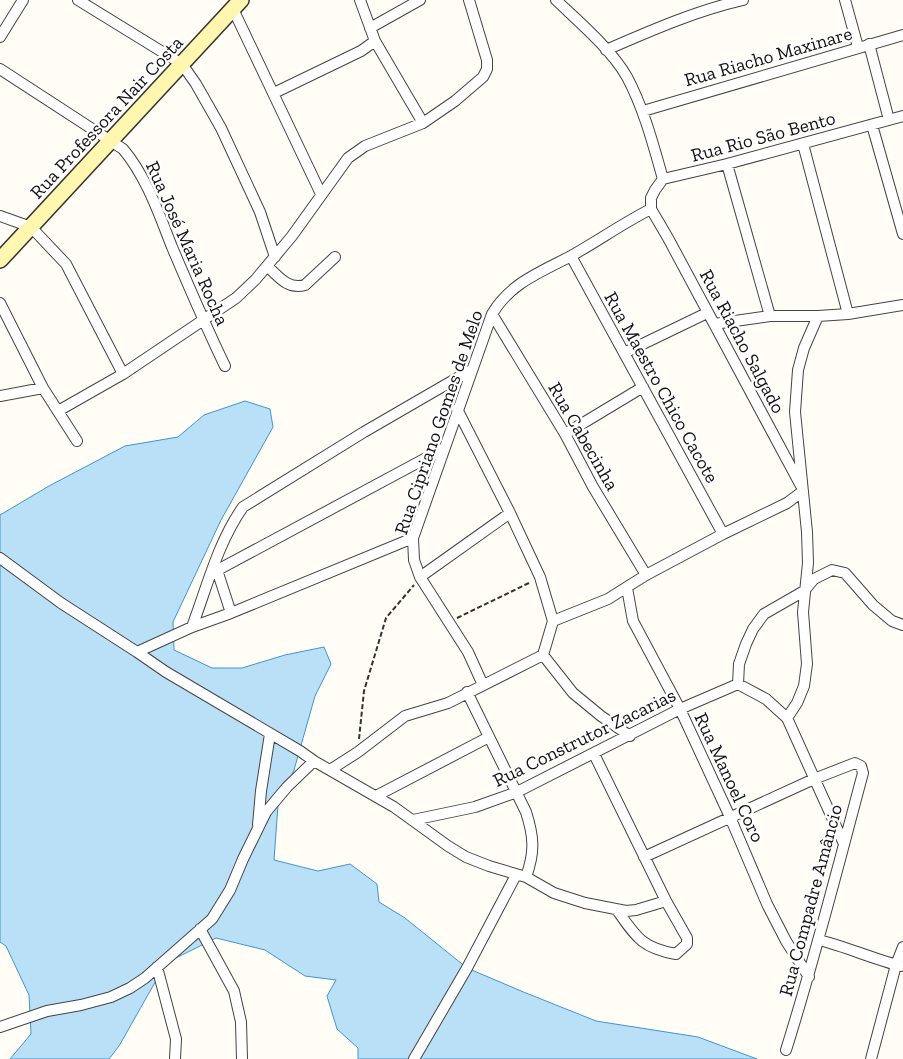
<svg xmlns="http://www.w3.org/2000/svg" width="903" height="1059" font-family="'Zilla Slab',serif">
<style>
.water{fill:#b9e0f7;stroke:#3f96cf}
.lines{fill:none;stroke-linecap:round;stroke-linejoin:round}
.street-casing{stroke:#444;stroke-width:12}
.secondary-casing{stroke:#333;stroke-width:18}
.path{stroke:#333;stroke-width:2;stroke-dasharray:5 2.5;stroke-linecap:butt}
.street{stroke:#fff;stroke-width:10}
.secondary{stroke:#fff6b0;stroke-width:15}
.labels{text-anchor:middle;stroke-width:5;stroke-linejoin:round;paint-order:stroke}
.street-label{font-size:19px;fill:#111;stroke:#fff}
</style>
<rect width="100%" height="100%" fill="#fffdf5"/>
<!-- water -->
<path class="water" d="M245,401L270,409L273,427L221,520L173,622L174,650L212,668H242L285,655L324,647L331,664L315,696L294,770L278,805L274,860L318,871L350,864L377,884L379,902L405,918L467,968L521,991L596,1021L698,1037L757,1059H358V1048L337,1029L327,996L336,980L305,976L265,950L216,938L166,963L119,1046L109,1059H10L31,1034L29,995L6,946L0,942V515L49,486L125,446L178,437L204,415Z"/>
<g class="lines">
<!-- street casing -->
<g class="street-casing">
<path id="street" d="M78,0L182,64L196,84L221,128L260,212L275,257
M360,0L375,41L423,123
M556,0C579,22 611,49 627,77C644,109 653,144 663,179
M845,0L858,47
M233,9L321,194
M370,28L420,0
M0,37L23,0
M869,44L889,120
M606,50C650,31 695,11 743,0
M0,69L123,149C146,176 159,214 172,247C189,287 206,327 225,366
M274,93L361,51L375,41
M643,111L903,35
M872,125L903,234
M803,144L848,314
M727,164L770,316
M651,209L668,238L801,486
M651,209V198L655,190L663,179L727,164L903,116
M0,216L31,227L66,264L123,374
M571,256L723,534
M267,266C279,277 288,290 305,285L335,257
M0,303L43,388L77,441
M492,314L565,434L593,487L646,575
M714,324L770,316H818L848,314L903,305
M624,353L707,313
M0,396L43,388
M457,409L510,513L540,577L553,621
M58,411L123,374L236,298L256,279L292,236L348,158L365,146L423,123L455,101L483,77L487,69V60L469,0
M565,434L643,387
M0,558L61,603L137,652L166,672L300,751L314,761L394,807L448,846L466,857L489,866L526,877L554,893L585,903L626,911L636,910L666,901
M217,570L231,613
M212,573L443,449
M420,577L510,513
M627,588L633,621L680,709L730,817L767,904L786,941L809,977
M553,621L608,599L646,575L723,534L787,503L803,491
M192,627C207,587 218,542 243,507L364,432L471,370
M137,652L192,627L231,613L413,538
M543,655L573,693L601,716L630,736
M483,685L468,652L420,577L414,560L413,538L492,314C510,283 541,272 571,256C598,241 623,223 651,209
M467,692L526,812C534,837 535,852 526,877
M787,718L797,703L804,686L807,664L803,612L808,563L807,532L795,412L798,370L804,348L818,316
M594,754L666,901L687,938V944L676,954C642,948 636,937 617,910
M330,770L358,752L405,716L448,703L543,655L553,621
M376,796L489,737
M413,820L475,807L517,792L680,709L738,684
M258,825L261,791L270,734
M844,844L787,718L766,699L738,684L739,664L746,644L753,629L764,614L804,591L814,579L832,570L845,573L873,605L892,621L903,625
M644,857L814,779L855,763L861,766L863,773C838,866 815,958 786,1050
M200,929L234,991L241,1022L242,1059
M819,940C847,947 873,959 901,966
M157,967L176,1039L175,1059
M0,1027L47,1011L81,1005L111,997L130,988L145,978L212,919L230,890L243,859L266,812L287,787L314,761
M414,1059L467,968L516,875
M871,1059L896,965L903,947"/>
</g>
<!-- secondary casing -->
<g class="secondary-casing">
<path id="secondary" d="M0,260L241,0"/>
</g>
<!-- path -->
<path class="path" d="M457,618L531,582
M359,739L364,691L386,618L414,585"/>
<!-- street -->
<use href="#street" class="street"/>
<!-- secondary -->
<use href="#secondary" class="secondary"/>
</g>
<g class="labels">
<!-- street labels -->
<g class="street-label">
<text transform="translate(768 56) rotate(-16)" y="7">Rua Riacho Maxinare</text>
<text transform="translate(106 117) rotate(-47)" y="7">Rua Professora Nair Costa</text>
<text transform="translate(763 136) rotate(-15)" y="7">Rua Rio São Bento</text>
<text transform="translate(188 243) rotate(66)" y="7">Rua José Maria Rocha</text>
<text transform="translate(743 341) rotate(62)" y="7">Rua Riacho Salgado</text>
<text transform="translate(662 387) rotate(61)" y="7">Rua Maestro Chico Cacote</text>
<text transform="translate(438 422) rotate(-71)" y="7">Rua Cipriano Gomes de Melo</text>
<text transform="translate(584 436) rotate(60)" y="7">Rua Cabecinha</text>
<text transform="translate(584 737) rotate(-26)" y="7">Rua Construtor Zacarias</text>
<text transform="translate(730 777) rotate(65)" y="7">Rua Manoel Coro</text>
<text transform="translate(810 900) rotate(-75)" y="7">Rua Compadre Amâncio</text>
</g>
</g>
</svg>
